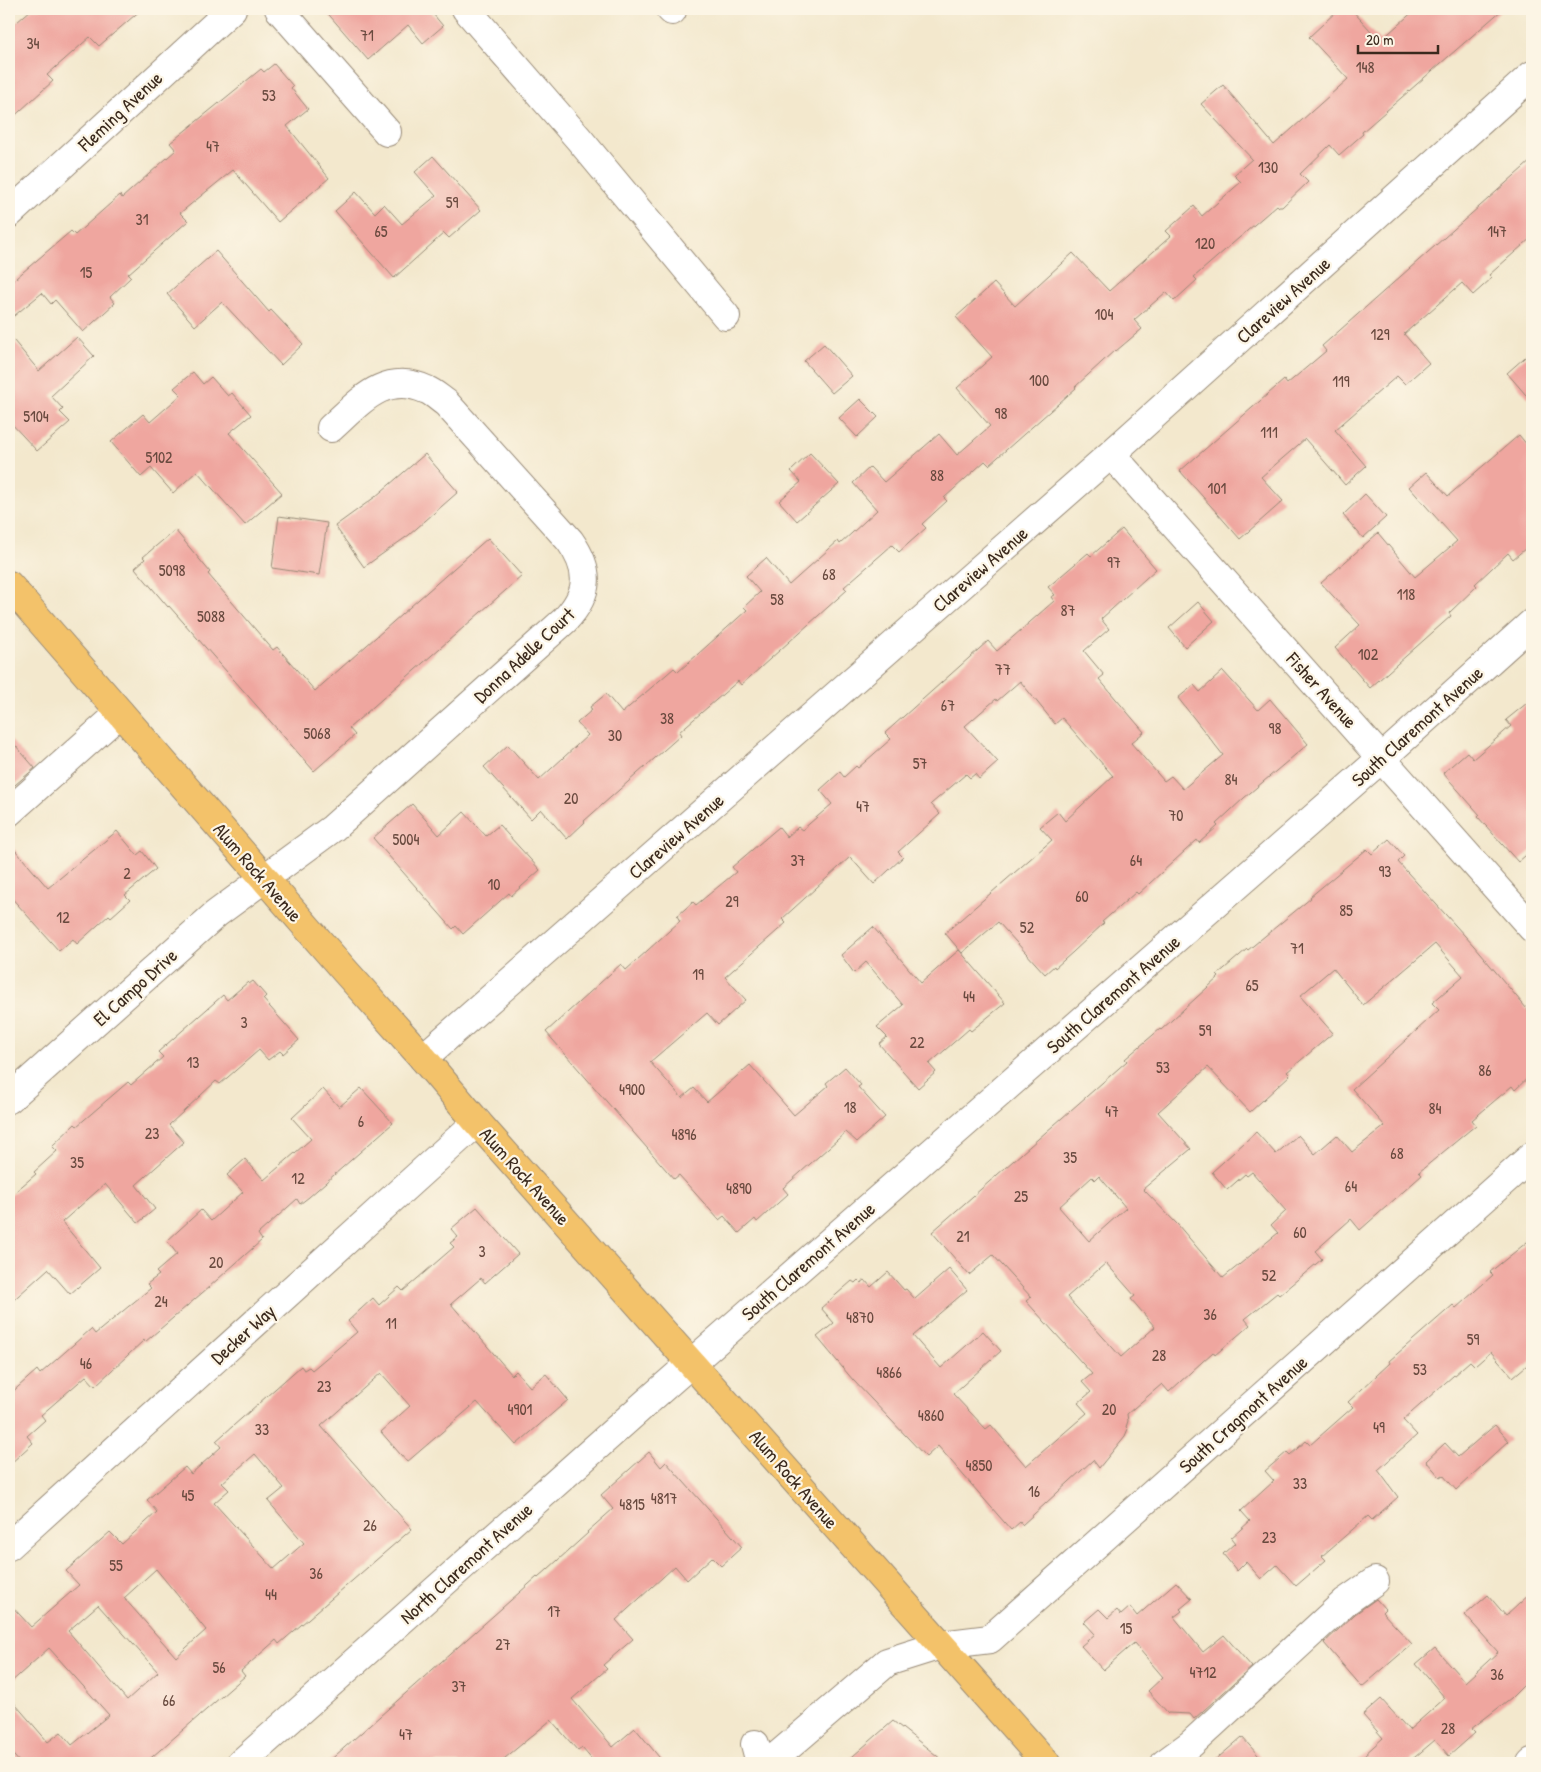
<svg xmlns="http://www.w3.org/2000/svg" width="1541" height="1772" font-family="'Patrick Hand',sans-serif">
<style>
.building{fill:#efa69f;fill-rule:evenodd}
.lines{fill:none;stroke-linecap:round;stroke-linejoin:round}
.minor-casing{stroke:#978976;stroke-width:30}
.major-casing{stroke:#978976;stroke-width:30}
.minor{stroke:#fff;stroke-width:28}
.major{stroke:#f3c26a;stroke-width:28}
.labels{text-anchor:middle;stroke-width:4.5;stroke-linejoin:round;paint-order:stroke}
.number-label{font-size:16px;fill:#68493e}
.street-label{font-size:19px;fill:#3b2a1e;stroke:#fcf5e5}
</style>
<rect width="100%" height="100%" fill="#fcf5e5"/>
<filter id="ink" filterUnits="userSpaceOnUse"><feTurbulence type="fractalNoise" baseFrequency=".02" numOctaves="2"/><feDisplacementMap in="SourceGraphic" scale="10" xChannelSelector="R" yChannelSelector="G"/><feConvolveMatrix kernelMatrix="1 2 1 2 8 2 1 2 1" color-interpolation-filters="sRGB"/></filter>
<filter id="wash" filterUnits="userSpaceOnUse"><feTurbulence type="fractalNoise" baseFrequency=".0096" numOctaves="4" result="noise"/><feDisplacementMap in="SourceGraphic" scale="20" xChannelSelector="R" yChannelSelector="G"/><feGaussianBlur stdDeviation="1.12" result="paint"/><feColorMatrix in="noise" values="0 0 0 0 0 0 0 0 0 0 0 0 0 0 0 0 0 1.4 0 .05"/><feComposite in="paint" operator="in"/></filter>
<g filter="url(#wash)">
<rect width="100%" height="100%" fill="#f3e8cd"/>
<g id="blocks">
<!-- building -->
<path class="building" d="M32,9H142L99,46L90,37L47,75L53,81L9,121V29Z
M324,9H429L443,26L423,43L408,25L368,60Z
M1339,9H1351L1380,41L1416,9H1503L1362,132L1363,134L1339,155L1330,145L1300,174L1308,182L1282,207H1279L1277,205L1194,277L1197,280L1174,301L1166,292L1134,320L1142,329L1116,351L1115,350L1075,387L1076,388L989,465L985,461L944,498L947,501L922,524L926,528L899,552L892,545L883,553L844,587L847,590L741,685L738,681L679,732L681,735L584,821L585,822L567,839L541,809L531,819L484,767L508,745L539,780L588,735L577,723L592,710L590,707L606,694L622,713L674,668L678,672L747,610L744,607L760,592L746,576L766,558L789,585L838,541L840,544L877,510L853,483L870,467L884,482L939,434L957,455L990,426L957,388L992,357L956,317L994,283L1015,306L1073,253L1109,291L1171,236L1166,231L1194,206L1202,216L1241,182L1234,175L1252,159L1201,104L1223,85L1274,145L1348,79L1309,37Z
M274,64L293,86L291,88L308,109L287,126L329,178L278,222L233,170L180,213L188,221L128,274L131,277L110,297L115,303L83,332L55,300L51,304L42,293L9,320V284L71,231L75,235L120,195L122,198L176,150L170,143L261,69L264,72Z
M433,156L481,210L449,238L444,233L394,278L335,211L356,192L375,213L384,204L402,224L436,196L415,172Z
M1532,160V237L1489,275L1492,278L1473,295L1462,283L1404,334L1429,363L1405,384L1397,376L1335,430L1366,466L1345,485L1305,439L1261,477L1283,501L1240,539L1180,471L1284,380L1287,384L1326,351L1322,346Z
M216,251L269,312L271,310L303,344L281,365L222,302L195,326L167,294Z
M9,335L39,371L77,337L94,356L51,396L63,409L60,412L70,422L37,451L9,421Z
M824,344L852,376L832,393L804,361Z
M1532,351V402L1507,373Z
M193,372L203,384L211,377L228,396L232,393L251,415L229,433L282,493L245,525L197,471L173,493L151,468L141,477L111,442L143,414L150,422L181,395L174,388Z
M860,399L878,417L857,437L839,418Z
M1519,435L1532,451V543L1513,559L1508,553L1475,584L1477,586L1449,613L1451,616L1370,688L1335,648L1360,625L1321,583L1378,533L1415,577L1457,541L1409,487L1426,472L1448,496Z
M810,453L839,484L797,521L779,501L801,482L791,471Z
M425,454L458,492L409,535L364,567L335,526L375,497Z
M1365,494L1386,517L1363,538L1343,515Z
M279,516L327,523L319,575L272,568Z
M1122,529L1156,569L1101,619L1109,629L1084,651L1104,675L1099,679L1144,732L1131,743L1164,781L1171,776L1183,789L1223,755L1178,698L1194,685L1200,692L1223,671L1258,710L1270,699L1308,744L1244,798L1216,824L1218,826L1199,843L1197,840L1138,894L1136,892L1102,922L1104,923L1073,952L1055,968L1054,966L1045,974L998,922L962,953L945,933L1052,840L1040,827L1058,812L1065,821L1113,776L1062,718L1055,724L1020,681L997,701L996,699L965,726L998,762L979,779L975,774L970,778L966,774L931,804L940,814L898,852L903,857L874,884L850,857L782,919L786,923L725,977L746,1000L718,1025L707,1013L650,1062L682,1098L694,1088L707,1102L750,1065L794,1115L828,1086L826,1083L845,1067L861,1085L858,1087L885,1117L857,1142L846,1132L783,1188L788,1194L757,1222L755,1219L739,1233L724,1216L719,1220L679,1175L674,1179L546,1032L621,964L626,970L680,921L677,916L693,902L696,905L736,872L732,867L779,827L787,837L798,827L802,830L832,804L820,790L840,772L844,777L856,766L858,768L891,739L885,733L988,641L997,651L1054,601L1051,597L1055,595L1048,587L1088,553L1091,556Z
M175,530L210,572L208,574L273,650L277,647L315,691L488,538L522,576L349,728L355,735L314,771L169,606L168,607L135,568L145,559L143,557Z
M1198,602L1214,621L1185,647L1169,628Z
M1532,699V850L1518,862L1478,817L1480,815L1443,773L1467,752L1473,759L1511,726L1506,720Z
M9,738L35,768L9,790Z
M412,804L439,835L464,812L486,836L499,825L540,870L511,896L509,893L463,934L456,926L453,929L373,838Z
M117,831L137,855L142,851L156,869L125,895L130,900L111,917L109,915L77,944L73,939L59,951L9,895V843L48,888Z
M1389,839L1404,856L1398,862L1474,946L1532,1015V1074L1515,1090L1512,1086L1472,1120L1476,1125L1419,1172L1422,1175L1360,1230L1351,1219L1315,1251L1322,1259L1279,1295L1277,1293L1245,1319L1250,1325L1215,1355L1213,1352L1169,1392L1162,1384L1127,1414L1128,1421L1126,1427L1128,1429L1125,1436L1099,1468L1093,1460L1022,1525L1020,1522L1011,1530L938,1446L926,1457L853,1380L817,1337L834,1323L821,1308L852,1281L855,1283L858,1280L861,1283L865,1280L871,1287L888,1272L904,1290L906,1289L915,1299L949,1269L967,1290L913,1336L941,1368L983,1331L1001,1351L953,1394L986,1429L991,1425L1026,1466L1087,1413L1078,1403L1091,1392L1082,1382L1092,1374L1026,1301L1031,1297L993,1255L969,1275L932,1232L1127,1061L1125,1059L1160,1029L1161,1030L1219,977L1217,975L1247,949L1248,950L1311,898L1310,897L1367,849L1372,854ZM1435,944L1463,976L1432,1003L1439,1010L1352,1089L1385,1126L1352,1152L1337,1135L1315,1154L1298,1135L1276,1154L1256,1132L1212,1172L1227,1190L1245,1174L1247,1176L1252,1172L1286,1211L1271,1225L1278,1233L1223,1278L1178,1225L1143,1189L1191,1149L1158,1112L1208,1067L1250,1112L1290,1075L1287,1072L1333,1033L1300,996L1333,968L1363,1005ZM1099,1176L1126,1208L1089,1241L1059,1207L1092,1177L1095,1180ZM1106,1263L1135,1296L1131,1299L1155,1327L1121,1357L1067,1297Z
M873,927L921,983L959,950L1005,1003L971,1031L969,1029L929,1064L936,1072L918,1088L879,1044L887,1037L877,1027L903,1005L866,962L854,973L841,955Z
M253,981L266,996L263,999L299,1040L283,1054L280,1051L268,1060L259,1050L220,1084L216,1081L169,1125L184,1142L136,1185L155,1209L138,1223L105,1184L62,1222L100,1268L70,1294L48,1269L9,1304V1197L36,1174L34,1172L57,1151L52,1146L75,1124L77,1126L128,1082L131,1085L163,1057L158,1052L223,995L227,1000L248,982L249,984Z
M361,1088L393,1123L309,1197L300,1204L297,1199L258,1234L262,1240L209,1287L145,1342L144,1340L95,1386L86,1376L41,1415L45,1420L27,1436L33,1443L9,1465V1395L37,1370L40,1374L91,1329L95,1334L151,1288L147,1284L159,1275L156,1272L177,1254L167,1241L201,1210L211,1221L243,1192L227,1175L245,1159L264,1180L311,1139L292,1118L323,1089L339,1107Z
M477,1207L518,1254L485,1283L481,1278L451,1304L512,1375L516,1371L530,1387L546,1374L568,1400L516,1445L477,1402L407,1462L381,1432L410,1406L381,1373L321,1426L412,1529L279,1644L276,1640L241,1671L245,1676L145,1763H20L9,1750V1697L48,1742L61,1732L72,1745L109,1715L49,1648L9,1684V1603L31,1627L79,1585L66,1571L110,1532L122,1544L157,1512L147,1500L185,1467L191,1474L221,1447L216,1441L301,1366L304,1370L309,1367L312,1370L357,1332L348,1321L373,1298L379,1305L399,1287L403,1291L454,1247L450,1243L458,1237L451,1229ZM255,1454L284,1488L268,1501L304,1543L274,1569L214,1503L229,1490L222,1483ZM156,1569L206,1630L176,1657L124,1598ZM98,1605L158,1672L127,1700L68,1631Z
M1532,1238V1361L1513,1377L1491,1352L1475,1366L1470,1361L1403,1420L1417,1435L1378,1470L1398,1497L1372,1520L1368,1516L1322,1556L1326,1560L1296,1586L1277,1565L1261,1579L1246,1562L1237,1571L1223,1554L1235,1543L1231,1538L1250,1521L1241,1511L1274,1481L1265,1471L1287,1452L1290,1455L1306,1441L1310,1445L1353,1407L1348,1402L1390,1363L1389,1361L1453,1305L1456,1308L1493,1275L1490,1272Z
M1495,1425L1509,1441L1456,1490L1443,1475L1440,1477L1426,1461L1445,1443L1458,1457Z
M649,1452L661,1467L666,1462L742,1547L721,1566L712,1557L687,1580L675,1566L616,1620L633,1639L603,1665L607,1669L572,1699L613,1747L635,1728L664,1763H595L582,1748L578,1751L551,1720L499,1763H327L537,1577L538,1578L588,1533L587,1532L613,1509L601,1495Z
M1176,1582L1192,1599L1180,1609L1182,1611L1174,1617L1203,1652L1224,1635L1252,1667L1194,1719L1190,1714L1168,1713L1148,1691L1163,1677L1134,1643L1103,1670L1081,1646L1095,1634L1084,1622L1099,1609L1108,1618L1117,1610L1121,1615L1130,1607L1137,1616Z
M1532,1592V1677L1511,1698L1471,1729L1475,1733L1449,1756L1435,1740L1408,1763H1355L1383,1738L1363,1715L1381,1699L1409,1730L1445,1698L1416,1664L1435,1648L1465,1682L1498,1652L1465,1615L1488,1595L1506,1616Z
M1376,1599L1385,1609L1382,1612L1412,1644L1362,1687L1324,1643L1355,1614Z
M893,1721L946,1763H845Z
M1242,1737L1265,1763H1212Z"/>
</g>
</g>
<g filter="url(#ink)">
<use href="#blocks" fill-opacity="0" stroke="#978976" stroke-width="1"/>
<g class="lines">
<!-- minor casing -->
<g class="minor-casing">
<path id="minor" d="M279,9L387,132
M466,9L579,139L726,316
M670,9L672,11
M9,214L232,9
M1111,454L1532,928
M9,812L120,713
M423,1058L1111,454L1532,75
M9,1099L216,914L333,828L565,620C590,593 591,571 570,541L446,403C440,399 434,393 427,390C385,370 360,402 331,428
M9,1546L477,1122
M755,1744L760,1763
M241,1763L656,1394L1382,758L1532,623
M769,1763L887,1662L941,1645L990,1639L1532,1156
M1165,1763L1191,1744L1345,1602L1375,1581
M1531,1763L1532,1762"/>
</g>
<!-- major casing -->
<g class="major-casing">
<path id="major" d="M9,585L345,971L423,1058L477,1122L1046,1763"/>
</g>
<!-- minor -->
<use href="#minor" class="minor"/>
<!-- major -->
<use href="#major" class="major"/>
</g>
</g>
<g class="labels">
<!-- number labels -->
<g class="number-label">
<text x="367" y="41">71</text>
<text x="33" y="49">34</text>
<text x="1365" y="73">148</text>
<text x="269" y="101">53</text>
<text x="213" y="152">47</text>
<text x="1268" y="173">130</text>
<text x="452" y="208">59</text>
<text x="142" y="225">31</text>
<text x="381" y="237">65</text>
<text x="1497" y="237">147</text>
<text x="1205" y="249">120</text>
<text x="86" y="278">15</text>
<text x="1104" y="320">104</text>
<text x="1380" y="340">129</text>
<text x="1039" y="386">100</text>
<text x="1341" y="387">119</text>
<text x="1001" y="419">98</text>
<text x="36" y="422">5104</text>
<text x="1269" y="438">111</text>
<text x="159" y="463">5102</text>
<text x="937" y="481">88</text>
<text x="1217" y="494">101</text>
<text x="1114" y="568">97</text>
<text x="172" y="576">5098</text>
<text x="829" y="580">68</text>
<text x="1406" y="600">118</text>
<text x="777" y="605">58</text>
<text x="1068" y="616">87</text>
<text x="211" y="622">5088</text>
<text x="1368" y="660">102</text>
<text x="1003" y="675">77</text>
<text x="948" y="711">67</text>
<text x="667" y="724">38</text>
<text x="1275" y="734">98</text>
<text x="317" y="739">5068</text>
<text x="615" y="741">30</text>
<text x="920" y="769">57</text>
<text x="1231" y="785">84</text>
<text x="571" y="804">20</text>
<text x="863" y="812">47</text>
<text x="1176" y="821">70</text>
<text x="406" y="845">5004</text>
<text x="798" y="866">37</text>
<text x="1136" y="866">64</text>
<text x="1385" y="877">93</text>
<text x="127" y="879">2</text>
<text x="494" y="890">10</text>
<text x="1082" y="902">60</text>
<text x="732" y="907">29</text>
<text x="1346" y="916">85</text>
<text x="63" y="923">12</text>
<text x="1027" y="933">52</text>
<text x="1297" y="954">71</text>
<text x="698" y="980">19</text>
<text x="1252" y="991">65</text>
<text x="969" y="1002">44</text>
<text x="244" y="1028">3</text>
<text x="1205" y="1036">59</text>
<text x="917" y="1048">22</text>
<text x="193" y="1068">13</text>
<text x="1163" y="1073">53</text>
<text x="1485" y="1076">86</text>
<text x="632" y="1095">4900</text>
<text x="850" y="1113">18</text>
<text x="1435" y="1114">84</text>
<text x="1112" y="1117">47</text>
<text x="361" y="1127">6</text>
<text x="152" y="1139">23</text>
<text x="684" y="1140">4896</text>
<text x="1397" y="1159">68</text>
<text x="1070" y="1163">35</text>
<text x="77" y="1168">35</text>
<text x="298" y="1184">12</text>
<text x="1351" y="1192">64</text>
<text x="739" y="1194">4890</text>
<text x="1021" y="1202">25</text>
<text x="1300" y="1238">60</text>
<text x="963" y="1242">21</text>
<text x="482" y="1257">3</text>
<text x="216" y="1268">20</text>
<text x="1269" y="1281">52</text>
<text x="161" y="1307">24</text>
<text x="1210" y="1320">36</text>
<text x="860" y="1323">4870</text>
<text x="391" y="1329">11</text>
<text x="1473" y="1345">59</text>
<text x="1159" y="1361">28</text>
<text x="86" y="1369">46</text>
<text x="1420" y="1375">53</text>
<text x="889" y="1378">4866</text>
<text x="324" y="1392">23</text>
<text x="520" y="1415">4901</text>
<text x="1109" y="1415">20</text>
<text x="931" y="1421">4860</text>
<text x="1379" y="1433">49</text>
<text x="262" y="1435">33</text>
<text x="979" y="1471">4850</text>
<text x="1300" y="1489">33</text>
<text x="1034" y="1497">16</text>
<text x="188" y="1501">45</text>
<text x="664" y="1504">4817</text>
<text x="632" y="1510">4815</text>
<text x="370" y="1531">26</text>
<text x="1269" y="1543">23</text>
<text x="116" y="1571">55</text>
<text x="316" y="1579">36</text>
<text x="271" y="1600">44</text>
<text x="554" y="1617">17</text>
<text x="1126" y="1634">15</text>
<text x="503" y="1650">27</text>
<text x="219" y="1673">56</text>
<text x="1203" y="1678">4712</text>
<text x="1497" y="1680">36</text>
<text x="459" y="1692">37</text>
<text x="169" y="1706">66</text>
<text x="1448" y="1734">28</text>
<text x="406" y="1740">47</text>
</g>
<!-- street labels -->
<g class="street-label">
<text transform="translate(120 111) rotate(-43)" y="7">Fleming Avenue</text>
<text transform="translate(1283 300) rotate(-42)" y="7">Clareview Avenue</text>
<text transform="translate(980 569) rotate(-41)" y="7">Clareview Avenue</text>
<text transform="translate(524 655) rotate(-43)" y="7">Donna Adelle Court</text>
<text transform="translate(1322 690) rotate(48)" y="7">Fisher Avenue</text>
<text transform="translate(1417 726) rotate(-42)" y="7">South Claremont Avenue</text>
<text transform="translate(676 836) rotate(-41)" y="7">Clareview Avenue</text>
<text transform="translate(258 872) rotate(49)" y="7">Alum Rock Avenue</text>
<text transform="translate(135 987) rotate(-42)" y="7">El Campo Drive</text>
<text transform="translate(1113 994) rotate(-41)" y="7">South Claremont Avenue</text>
<text transform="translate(525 1176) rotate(48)" y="7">Alum Rock Avenue</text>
<text transform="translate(808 1261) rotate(-41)" y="7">South Claremont Avenue</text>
<text transform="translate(243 1334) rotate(-42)" y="7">Decker Way</text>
<text transform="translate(1243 1414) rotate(-42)" y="7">South Cragmont Avenue</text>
<text transform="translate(794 1479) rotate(49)" y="7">Alum Rock Avenue</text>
<text transform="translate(466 1563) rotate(-42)" y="7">North Claremont Avenue</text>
</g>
</g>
<!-- margin -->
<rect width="1541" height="1772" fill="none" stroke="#fcf5e5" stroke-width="30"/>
<!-- scale -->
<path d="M1358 45v8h80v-8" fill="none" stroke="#3b2a1e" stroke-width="2.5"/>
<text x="1366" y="45" font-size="15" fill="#3b2a1e" stroke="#fcf5e5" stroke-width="4" paint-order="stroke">20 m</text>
</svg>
